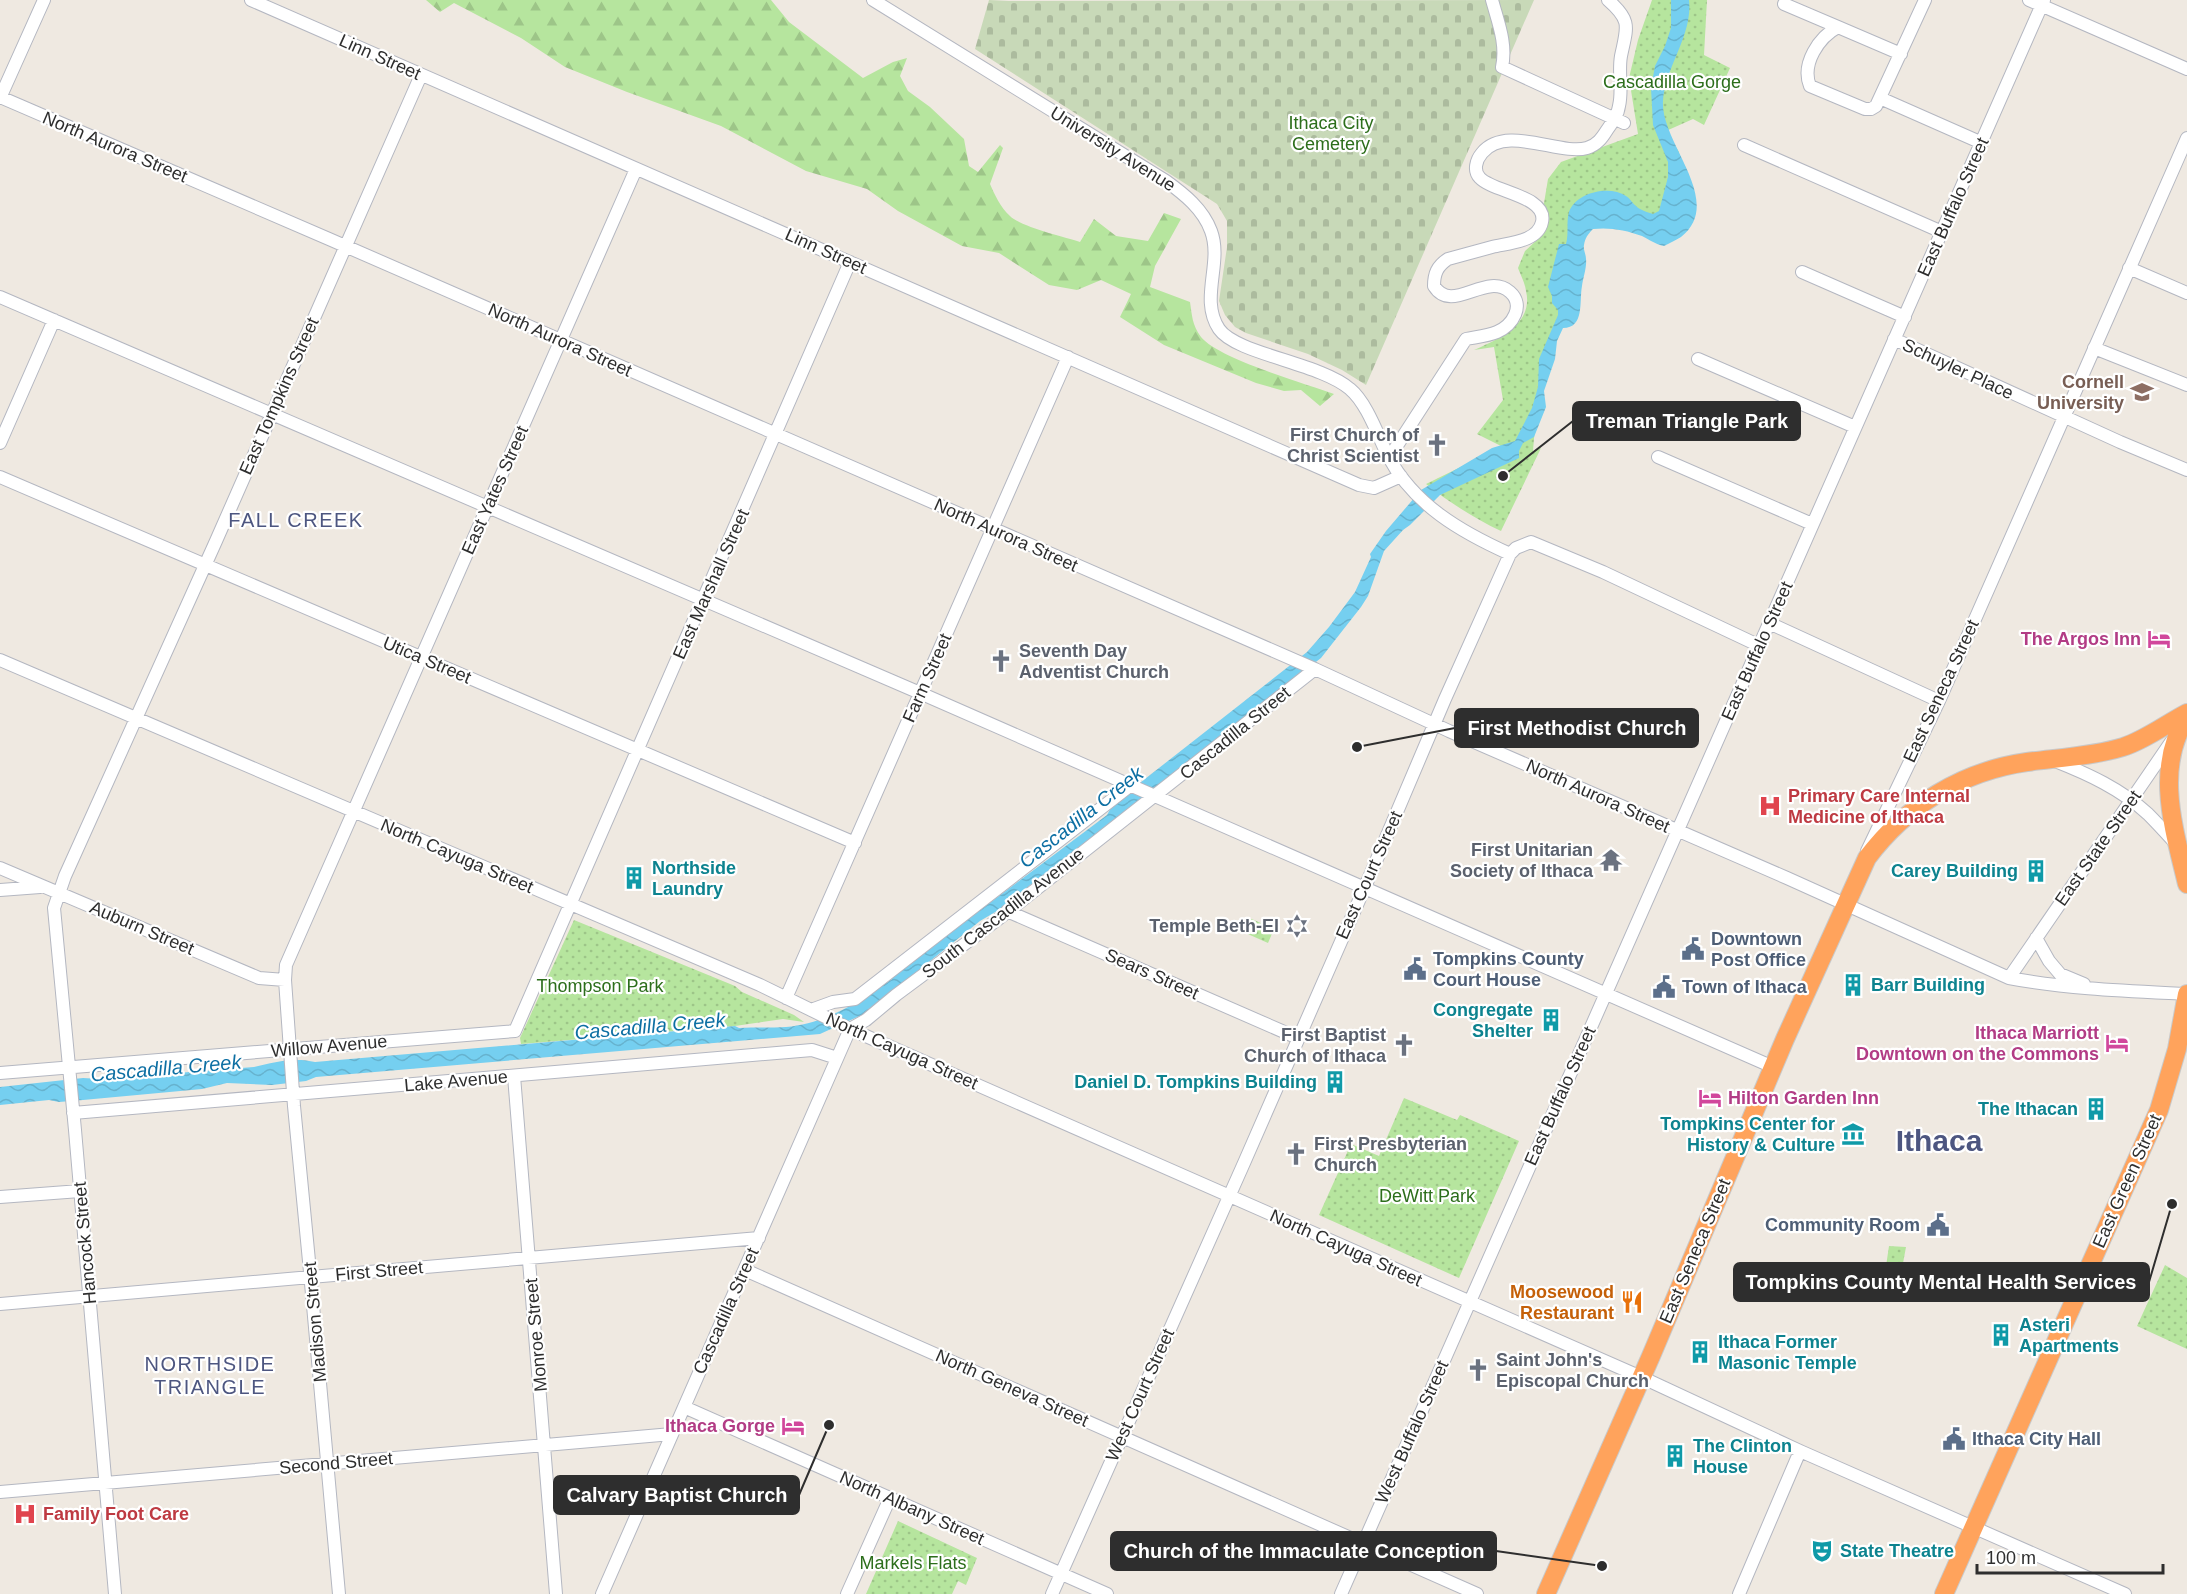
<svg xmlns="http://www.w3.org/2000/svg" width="2187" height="1594" font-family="Arial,sans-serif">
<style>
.grass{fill:url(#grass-dots)}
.forest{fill:url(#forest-firs)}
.cemetery{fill:url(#cemetery-stones)}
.water{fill:url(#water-waves)}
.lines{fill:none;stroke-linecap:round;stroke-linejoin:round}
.minor-casing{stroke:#b4b7c1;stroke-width:14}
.highway-casing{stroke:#c9c9c9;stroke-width:20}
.minor{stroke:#fff;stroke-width:12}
.highway{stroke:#ffa35c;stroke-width:18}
.labels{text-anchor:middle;stroke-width:4.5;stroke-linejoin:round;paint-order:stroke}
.street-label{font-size:18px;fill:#2e2e2e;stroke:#fff}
.park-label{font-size:18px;fill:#2c6e1b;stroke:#fff}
.education-label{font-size:18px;font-weight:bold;fill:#785e54;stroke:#fff;text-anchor:end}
.worship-label{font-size:18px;font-weight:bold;fill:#5b616d;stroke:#fff;text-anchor:end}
.hotel-label{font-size:18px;font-weight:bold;fill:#b23c85;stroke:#fff;text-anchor:end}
.health-label{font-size:18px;font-weight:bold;fill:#be3a42;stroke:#fff;text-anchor:start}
.culture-label{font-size:18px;font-weight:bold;fill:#0d838f;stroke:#fff;text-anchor:start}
.service-label{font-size:18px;font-weight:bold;fill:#4e5e75;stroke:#fff;text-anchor:start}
.food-label{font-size:18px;font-weight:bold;fill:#c56008;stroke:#fff;text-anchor:end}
.neighbourhood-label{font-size:20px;letter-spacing:1.5px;fill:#4d5680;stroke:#fff}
.water-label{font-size:20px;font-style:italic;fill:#0d6fa3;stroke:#fff}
.town-label{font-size:30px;font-weight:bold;fill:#4d5680;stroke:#fff}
.leader{fill:none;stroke:#2e2e2e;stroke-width:2}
.callout-dot{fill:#2e2e2e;stroke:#fff;stroke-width:2}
.callout{fill:#2e2e2e;stroke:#2e2e2e;stroke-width:2}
.callout-label{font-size:20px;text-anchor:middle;font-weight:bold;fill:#fff}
</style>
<defs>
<pattern id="grass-dots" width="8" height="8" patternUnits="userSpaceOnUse" patternTransform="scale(1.5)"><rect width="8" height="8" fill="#b6e59e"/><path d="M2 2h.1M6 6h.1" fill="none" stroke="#9dc588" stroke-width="1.8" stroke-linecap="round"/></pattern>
<pattern id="forest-firs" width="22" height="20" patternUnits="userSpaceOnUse" patternTransform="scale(1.5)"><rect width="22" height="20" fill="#b6e59e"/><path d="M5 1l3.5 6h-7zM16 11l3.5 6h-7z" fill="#9dc588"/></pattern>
<pattern id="cemetery-stones" width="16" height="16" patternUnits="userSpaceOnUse" patternTransform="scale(1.5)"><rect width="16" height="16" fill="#c8d9b8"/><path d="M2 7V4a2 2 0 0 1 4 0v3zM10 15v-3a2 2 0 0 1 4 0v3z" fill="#acbb9e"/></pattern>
<pattern id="water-waves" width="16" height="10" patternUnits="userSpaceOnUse" patternTransform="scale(1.5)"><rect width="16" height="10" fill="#75cff0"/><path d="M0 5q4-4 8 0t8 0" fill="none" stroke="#66b2ce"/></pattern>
</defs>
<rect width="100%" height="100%" fill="#efe9e1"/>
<!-- grass -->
<path class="grass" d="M1652,0H1707L1704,55L1730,68L1704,125L1693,119L1666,131L1679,152L1683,218L1587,213C1566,291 1539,370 1533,451L1541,448L1501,531C1475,519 1449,502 1426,484L1479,458L1509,450L1477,434L1503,400L1494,347L1474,350C1498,339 1534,324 1526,291C1525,283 1521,276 1518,268L1525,251L1538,239L1548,179L1561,162L1638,134L1629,78L1638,40Z
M1247,917L1274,929L1268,943L1241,931Z
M574,920L735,986L742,992L794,1015L804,1022L783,1019L735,1026L521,1044L520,1038Z
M1404,1098L1457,1120L1460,1115L1519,1141L1459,1278L1319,1215L1351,1144L1379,1156Z
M1889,1246L1906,1247L1901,1274L1885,1273Z
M2165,1265L2187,1278V1349L2137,1326Z
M898,1521L977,1558L966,1585L958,1581L952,1594H866Z"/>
<!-- forest -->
<path class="forest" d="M426,0H771L789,22L863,78L893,62L907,58L900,76L908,91L930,107L964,139L969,166L978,172L1000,145L1003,148L990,184C995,195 1000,207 1010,216C1021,227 1064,237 1080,242L1094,219L1116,236L1148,241L1164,213L1181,219L1155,266L1150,287L1190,302C1192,315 1192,325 1201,337C1219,359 1304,383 1334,394L1320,406L1301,390L1284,391L1256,383L1164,345L1120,317L1131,294L1101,280L1077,290L1049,285L999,253L962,246L898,211L867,189L806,171L721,126L627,92L565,67L521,38L454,3L440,12Z"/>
<!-- cemetery -->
<path class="cemetery" d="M989,0L1009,1L1534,0L1366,385L1342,370L1308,354L1246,333L1235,327L1225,315L1219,301L1227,247V221L1217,204L975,49Z"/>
<!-- water -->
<path class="water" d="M1671,0H1689C1693,35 1665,67 1663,101C1660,143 1726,201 1681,237C1676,240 1670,243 1664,246C1655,244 1650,240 1642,236C1626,230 1609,227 1593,229C1588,234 1585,238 1584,245C1583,250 1586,254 1586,259C1587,267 1583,278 1582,286C1579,301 1585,328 1563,328L1557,341L1555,359L1544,391L1546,407L1534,437L1523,443L1519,451V458L1440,495L1410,525L1403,530L1384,551L1368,596L1361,607L1321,658L997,911L980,921L864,1014L820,1034L316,1077L306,1081L272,1085L227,1083L202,1089L83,1100L59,1102L49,1100L0,1105V1087L83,1078L100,1079L254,1067C274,1062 295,1057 315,1062L735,1026L739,1028C755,1027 771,1028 786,1027C825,1024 861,1001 892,979V976L1107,815L1113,804L1307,652L1329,627L1355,592L1371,557L1370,554L1386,531L1421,490L1492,448L1515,441L1532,408L1538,387L1539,359L1558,315V310L1552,303V296L1548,287L1559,244H1566C1569,233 1566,222 1569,212C1576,192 1610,185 1626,196C1630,198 1632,203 1636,206C1640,210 1647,212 1653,214L1659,211L1668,177V162L1653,125L1651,88L1655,66L1665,46L1671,28Z"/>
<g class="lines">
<!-- minor casing -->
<g class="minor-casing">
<path id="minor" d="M251,0L1359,485L1374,488L1401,476
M873,0L1166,181C1184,194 1203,209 1211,231C1223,263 1199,299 1219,329C1236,354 1320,363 1350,389C1367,403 1378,436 1388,456C1414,505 1461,532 1510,554
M1492,0C1498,22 1507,44 1502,67L1624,123
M2029,0L2187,69
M1784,4L1838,27
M1901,54L1838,27C1819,37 1801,64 1810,86L1865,109H1871L1876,106L1925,0
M0,97L329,239L1315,669L1449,731L1787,878L2009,978C2067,989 2127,991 2187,994
M0,98L44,0
M1880,98L1982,143
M1744,145L1942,232
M2129,268L2187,293
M1802,272L1905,317
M0,297L920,693L1773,1067
M1894,339L2120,442L2187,470
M2094,348L2187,385
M1698,359L1855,427
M0,443L54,320
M1658,457L1812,524
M1389,458L1466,339C1476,337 1488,336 1497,332C1513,325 1525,305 1510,292C1486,271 1452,315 1434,286C1434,274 1437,266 1448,259C1463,255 1477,251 1492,247C1508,243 1538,242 1542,222C1548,196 1493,192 1480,178C1473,171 1476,160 1482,153C1506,124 1560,156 1587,148C1597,145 1602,138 1607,130C1612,123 1618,115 1619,106C1623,90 1618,73 1621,56C1627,27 1632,21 1608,0
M0,477L855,843
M1769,623L1939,701
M0,660L760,985L850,1029L1641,1377L1800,1451L2125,1594
M2055,761C2088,774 2121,789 2148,814C2158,824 2167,834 2177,845
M1867,851L1939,701L2187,138
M0,868L259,978L285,980
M0,890L40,887
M1007,911L1298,1038
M2036,938L2049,961L2060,974L2084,984
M2009,978L2171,742
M786,998L1068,357
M811,1010L833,1002L855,999L1131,785
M850,1029L866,1020L896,995L997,920L1315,669
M0,1073L515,1031L850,262
M514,1076L556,1594
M73,1113L812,1050L837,1058
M0,1197L80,1191
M745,1270L1477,1594
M0,1304L759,1238
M684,1407L1107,1594
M0,1492L672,1434
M115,1594L75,1130L54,908L65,876L216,541L421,75
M339,1594L309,1261L294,1106L285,980L286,965L636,169
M602,1594L850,1029
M847,1594L890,1498
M1052,1594L1244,1163L1371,873L1445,699L1510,554L1516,548L1531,542L1603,572L1760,646
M1341,1594L2044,0
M1739,1594L1800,1451"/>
</g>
<!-- highway casing -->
<g class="highway-casing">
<path id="highway" d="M2187,717C2154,768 2174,829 2187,884
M1546,1594L1651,1356L1785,1039L1867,858C1906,806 1962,771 2027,762C2057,758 2094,756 2123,747C2145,740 2166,724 2187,713
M1944,1594L2159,1110L2177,1049L2187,994"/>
</g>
<!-- minor -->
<use href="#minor" class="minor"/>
<!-- highway -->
<use href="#highway" class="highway"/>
</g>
<!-- icons -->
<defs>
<g id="university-bare" transform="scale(1.8)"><path d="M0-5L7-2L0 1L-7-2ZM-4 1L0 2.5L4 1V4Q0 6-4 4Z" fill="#8d6e63" stroke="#fff" stroke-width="2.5" paint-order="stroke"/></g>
<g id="church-bare" transform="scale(1.8)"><path d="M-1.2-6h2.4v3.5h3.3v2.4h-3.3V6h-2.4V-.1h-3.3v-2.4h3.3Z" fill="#6b7280" stroke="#fff" stroke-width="2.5" paint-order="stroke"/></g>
<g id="hotel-bare" transform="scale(1.8)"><path d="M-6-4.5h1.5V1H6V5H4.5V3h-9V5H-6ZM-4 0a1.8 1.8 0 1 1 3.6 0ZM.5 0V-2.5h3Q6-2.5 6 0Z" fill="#d1479c" stroke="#fff" stroke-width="2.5" paint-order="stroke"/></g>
<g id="hospital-bare" transform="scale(1.8)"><path d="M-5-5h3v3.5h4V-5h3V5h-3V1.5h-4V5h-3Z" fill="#e0444e" stroke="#fff" stroke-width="2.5" paint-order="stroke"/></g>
<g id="temple-bare" transform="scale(1.8)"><path d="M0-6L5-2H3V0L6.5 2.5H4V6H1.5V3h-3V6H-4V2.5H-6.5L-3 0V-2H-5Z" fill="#6b7280" stroke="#fff" stroke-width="2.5" paint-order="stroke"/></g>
<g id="building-bare" transform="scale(1.8)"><path d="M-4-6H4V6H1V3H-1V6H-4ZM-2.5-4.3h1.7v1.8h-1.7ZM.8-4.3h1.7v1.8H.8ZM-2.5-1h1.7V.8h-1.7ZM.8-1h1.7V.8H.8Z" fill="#0f9aa8" stroke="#fff" stroke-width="2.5" paint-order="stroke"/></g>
<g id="synagogue-bare" transform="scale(1.8)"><path d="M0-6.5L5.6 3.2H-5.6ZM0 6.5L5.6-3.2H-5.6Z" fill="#6b7280" stroke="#fff" stroke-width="2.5" paint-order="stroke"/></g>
<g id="civic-bare" transform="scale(1.8)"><path d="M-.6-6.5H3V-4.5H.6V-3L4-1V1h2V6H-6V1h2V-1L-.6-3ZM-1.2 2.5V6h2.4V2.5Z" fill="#5c6f8a" stroke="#fff" stroke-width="2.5" paint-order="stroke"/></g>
<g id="museum-bare" transform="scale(1.8)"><path d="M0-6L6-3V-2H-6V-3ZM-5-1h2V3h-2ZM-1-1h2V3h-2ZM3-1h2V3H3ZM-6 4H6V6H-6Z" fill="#0f9aa8" stroke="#fff" stroke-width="2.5" paint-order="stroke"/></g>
<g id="restaurant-bare" transform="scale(1.8)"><path d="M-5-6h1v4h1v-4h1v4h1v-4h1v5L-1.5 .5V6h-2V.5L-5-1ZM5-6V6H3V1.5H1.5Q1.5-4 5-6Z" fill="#e8710a" stroke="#fff" stroke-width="2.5" paint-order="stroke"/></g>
<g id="theatre-bare" transform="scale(1.8)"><path d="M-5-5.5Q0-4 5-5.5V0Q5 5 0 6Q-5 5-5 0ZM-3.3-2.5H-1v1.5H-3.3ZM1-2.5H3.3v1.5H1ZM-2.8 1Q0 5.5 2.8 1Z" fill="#0f9aa8" stroke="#fff" stroke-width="2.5" paint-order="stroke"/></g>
</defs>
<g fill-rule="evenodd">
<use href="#university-bare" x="2142" y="392"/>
<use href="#church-bare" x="1437" y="445"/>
<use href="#hotel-bare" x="2159" y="639"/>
<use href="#church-bare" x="1001" y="661"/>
<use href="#hospital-bare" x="1770" y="806"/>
<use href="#temple-bare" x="1611" y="860"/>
<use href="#building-bare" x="2036" y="871"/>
<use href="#building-bare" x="634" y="878"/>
<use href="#synagogue-bare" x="1297" y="926"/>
<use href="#civic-bare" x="1693" y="949"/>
<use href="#civic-bare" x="1415" y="969"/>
<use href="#building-bare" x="1853" y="985"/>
<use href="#civic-bare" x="1664" y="987"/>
<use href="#building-bare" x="1551" y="1020"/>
<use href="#hotel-bare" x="2117" y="1043"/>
<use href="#church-bare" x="1404" y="1045"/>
<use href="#building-bare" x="1335" y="1082"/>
<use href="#hotel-bare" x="1710" y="1098"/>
<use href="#building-bare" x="2096" y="1109"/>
<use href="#museum-bare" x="1853" y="1134"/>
<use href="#church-bare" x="1296" y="1154"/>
<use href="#civic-bare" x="1938" y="1225"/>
<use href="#restaurant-bare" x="1632" y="1302"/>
<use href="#building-bare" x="2001" y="1335"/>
<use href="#building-bare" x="1700" y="1352"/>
<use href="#church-bare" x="1478" y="1370"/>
<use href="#hotel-bare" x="793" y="1426"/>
<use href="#civic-bare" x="1954" y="1439"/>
<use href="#building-bare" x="1675" y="1456"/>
<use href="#hospital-bare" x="25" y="1514"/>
<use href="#theatre-bare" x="1822" y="1551"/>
</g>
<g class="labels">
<!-- street labels -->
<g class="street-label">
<text transform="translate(380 57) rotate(24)" y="6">Linn Street</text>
<text transform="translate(115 147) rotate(23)" y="6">North Aurora Street</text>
<text transform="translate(1113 149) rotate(32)" y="6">University Avenue</text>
<text transform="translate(1953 207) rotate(-66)" y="6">East Buffalo Street</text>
<text transform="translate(826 251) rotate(24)" y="6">Linn Street</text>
<text transform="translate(560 340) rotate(24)" y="6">North Aurora Street</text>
<text transform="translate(1958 369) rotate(25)" y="6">Schuyler Place</text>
<text transform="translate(279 396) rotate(-66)" y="6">East Tompkins Street</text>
<text transform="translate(495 490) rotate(-66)" y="6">East Yates Street</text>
<text transform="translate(1006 535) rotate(24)" y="6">North Aurora Street</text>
<text transform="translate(711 584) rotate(-66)" y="6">East Marshall Street</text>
<text transform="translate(1757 651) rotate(-66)" y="6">East Buffalo Street</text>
<text transform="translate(427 660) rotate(23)" y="6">Utica Street</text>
<text transform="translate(927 678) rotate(-66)" y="6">Farm Street</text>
<text transform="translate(1941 691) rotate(-65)" y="6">East Seneca Street</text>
<text transform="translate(1235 733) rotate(-39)" y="6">Cascadilla Street</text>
<text transform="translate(1598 796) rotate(24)" y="6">North Aurora Street</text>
<text transform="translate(2098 848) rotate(-55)" y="6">East State Street</text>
<text transform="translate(457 856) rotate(23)" y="6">North Cayuga Street</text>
<text transform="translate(1369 875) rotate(-66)" y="6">East Court Street</text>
<text transform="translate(1003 913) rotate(-38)" y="6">South Cascadilla Avenue</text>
<text transform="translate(142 928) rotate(23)" y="6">Auburn Street</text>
<text transform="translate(1152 974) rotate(24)" y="6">Sears Street</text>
<text transform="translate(329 1046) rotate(-5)" y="6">Willow Avenue</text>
<text transform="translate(902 1051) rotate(24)" y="6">North Cayuga Street</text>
<text transform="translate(456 1081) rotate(-5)" y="6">Lake Avenue</text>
<text transform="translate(1560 1096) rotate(-66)" y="6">East Buffalo Street</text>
<text transform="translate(2127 1181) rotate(-66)" y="6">East Green Street</text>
<text transform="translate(85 1243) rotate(-95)" y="6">Hancock Street</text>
<text transform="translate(1346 1248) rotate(24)" y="6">North Cayuga Street</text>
<text transform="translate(1695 1251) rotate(-67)" y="6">East Seneca Street</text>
<text transform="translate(379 1271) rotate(-5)" y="6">First Street</text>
<text transform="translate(726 1311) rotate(-66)" y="6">Cascadilla Street</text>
<text transform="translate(315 1322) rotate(-95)" y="6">Madison Street</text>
<text transform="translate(536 1335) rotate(-95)" y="6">Monroe Street</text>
<text transform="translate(1012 1388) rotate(24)" y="6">North Geneva Street</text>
<text transform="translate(1140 1395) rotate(-66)" y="6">West Court Street</text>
<text transform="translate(1412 1432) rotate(-66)" y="6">West Buffalo Street</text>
<text transform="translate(336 1463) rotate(-5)" y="6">Second Street</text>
<text transform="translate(912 1508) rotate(24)" y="6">North Albany Street</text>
</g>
<!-- park labels -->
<g class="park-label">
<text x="1672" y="88">Cascadilla Gorge</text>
<text x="1331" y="129">Ithaca City<tspan x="1331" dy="21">Cemetery</tspan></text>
<text x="600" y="992">Thompson Park</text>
<text x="1427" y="1202">DeWitt Park</text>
<text x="913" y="1569">Markels Flats</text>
</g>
<!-- education labels -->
<g class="education-label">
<text x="2124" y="388">Cornell<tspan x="2124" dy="21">University</tspan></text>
</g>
<!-- worship labels -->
<g class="worship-label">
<text x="1419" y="441">First Church of<tspan x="1419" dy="21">Christ Scientist</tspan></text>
<text x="1019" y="657" text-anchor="start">Seventh Day<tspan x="1019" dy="21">Adventist Church</tspan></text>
<text x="1593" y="856">First Unitarian<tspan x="1593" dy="21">Society of Ithaca</tspan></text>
<text x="1279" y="932">Temple Beth-El</text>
<text x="1386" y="1041">First Baptist<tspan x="1386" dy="21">Church of Ithaca</tspan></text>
<text x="1314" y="1150" text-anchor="start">First Presbyterian<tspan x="1314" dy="21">Church</tspan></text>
<text x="1496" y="1366" text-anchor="start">Saint John's<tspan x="1496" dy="21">Episcopal Church</tspan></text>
</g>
<!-- hotel labels -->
<g class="hotel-label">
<text x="2141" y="645">The Argos Inn</text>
<text x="2099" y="1039">Ithaca Marriott<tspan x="2099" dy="21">Downtown on the Commons</tspan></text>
<text x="1728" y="1104" text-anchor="start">Hilton Garden Inn</text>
<text x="775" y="1432">Ithaca Gorge</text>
</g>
<!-- health labels -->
<g class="health-label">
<text x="1788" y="802">Primary Care Internal<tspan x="1788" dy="21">Medicine of Ithaca</tspan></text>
<text x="43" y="1520">Family Foot Care</text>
</g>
<!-- culture labels -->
<g class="culture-label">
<text x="652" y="874">Northside<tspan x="652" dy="21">Laundry</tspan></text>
<text x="2018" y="877" text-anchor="end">Carey Building</text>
<text x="1871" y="991">Barr Building</text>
<text x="1533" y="1016" text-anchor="end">Congregate<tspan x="1533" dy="21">Shelter</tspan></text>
<text x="1317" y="1088" text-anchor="end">Daniel D. Tompkins Building</text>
<text x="2078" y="1115" text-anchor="end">The Ithacan</text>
<text x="1835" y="1130" text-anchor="end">Tompkins Center for<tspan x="1835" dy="21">History &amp; Culture</tspan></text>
<text x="2019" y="1331">Asteri<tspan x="2019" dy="21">Apartments</tspan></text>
<text x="1718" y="1348">Ithaca Former<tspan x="1718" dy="21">Masonic Temple</tspan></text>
<text x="1693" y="1452">The Clinton<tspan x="1693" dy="21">House</tspan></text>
<text x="1840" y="1557">State Theatre</text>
</g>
<!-- service labels -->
<g class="service-label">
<text x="1711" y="945">Downtown<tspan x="1711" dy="21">Post Office</tspan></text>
<text x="1433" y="965">Tompkins County<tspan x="1433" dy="21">Court House</tspan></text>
<text x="1682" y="993">Town of Ithaca</text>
<text x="1920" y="1231" text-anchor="end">Community Room</text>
<text x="1972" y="1445">Ithaca City Hall</text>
</g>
<!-- food labels -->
<g class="food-label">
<text x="1614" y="1298">Moosewood<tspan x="1614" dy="21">Restaurant</tspan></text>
</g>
<!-- neighbourhood labels -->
<g class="neighbourhood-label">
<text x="296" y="527">FALL CREEK</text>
<text x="210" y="1371">NORTHSIDE<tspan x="210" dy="23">TRIANGLE</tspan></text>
</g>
<!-- water labels -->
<g class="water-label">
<text transform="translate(1081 817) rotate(-38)" y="7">Cascadilla Creek</text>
<text transform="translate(650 1026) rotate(-5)" y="7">Cascadilla Creek</text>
<text transform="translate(166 1068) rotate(-5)" y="7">Cascadilla Creek</text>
</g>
<!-- town labels -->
<g class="town-label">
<text x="1939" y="1151">Ithaca</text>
</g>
</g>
<!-- callouts -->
<path class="leader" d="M1503 476L1573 421M1357 747L1455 728M2172 1204L2149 1282M829 1425L799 1495M1602 1566L1496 1551"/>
<g class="callout-dot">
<circle cx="1503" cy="476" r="6"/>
<circle cx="1357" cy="747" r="6"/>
<circle cx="2172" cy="1204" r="6"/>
<circle cx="829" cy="1425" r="6"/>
<circle cx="1602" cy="1566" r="6"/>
</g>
<g class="callout">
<rect x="1573" y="402" width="227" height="38" rx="6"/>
<rect x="1455" y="709" width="243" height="38" rx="6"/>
<rect x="1734" y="1263" width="415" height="38" rx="6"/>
<rect x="554" y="1476" width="245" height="38" rx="6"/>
<rect x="1111" y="1532" width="385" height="38" rx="6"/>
</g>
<g class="callout-label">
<text x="1687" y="428">Treman Triangle Park</text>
<text x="1577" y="735">First Methodist Church</text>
<text x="1941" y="1289">Tompkins County Mental Health Services</text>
<text x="677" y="1502">Calvary Baptist Church</text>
<text x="1304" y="1558">Church of the Immaculate Conception</text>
</g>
<!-- scale -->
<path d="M1977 1564v9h186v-9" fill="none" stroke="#2e2e2e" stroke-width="3"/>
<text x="1986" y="1564" font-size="18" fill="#2e2e2e" stroke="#ffffff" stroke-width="4.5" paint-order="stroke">100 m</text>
</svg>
